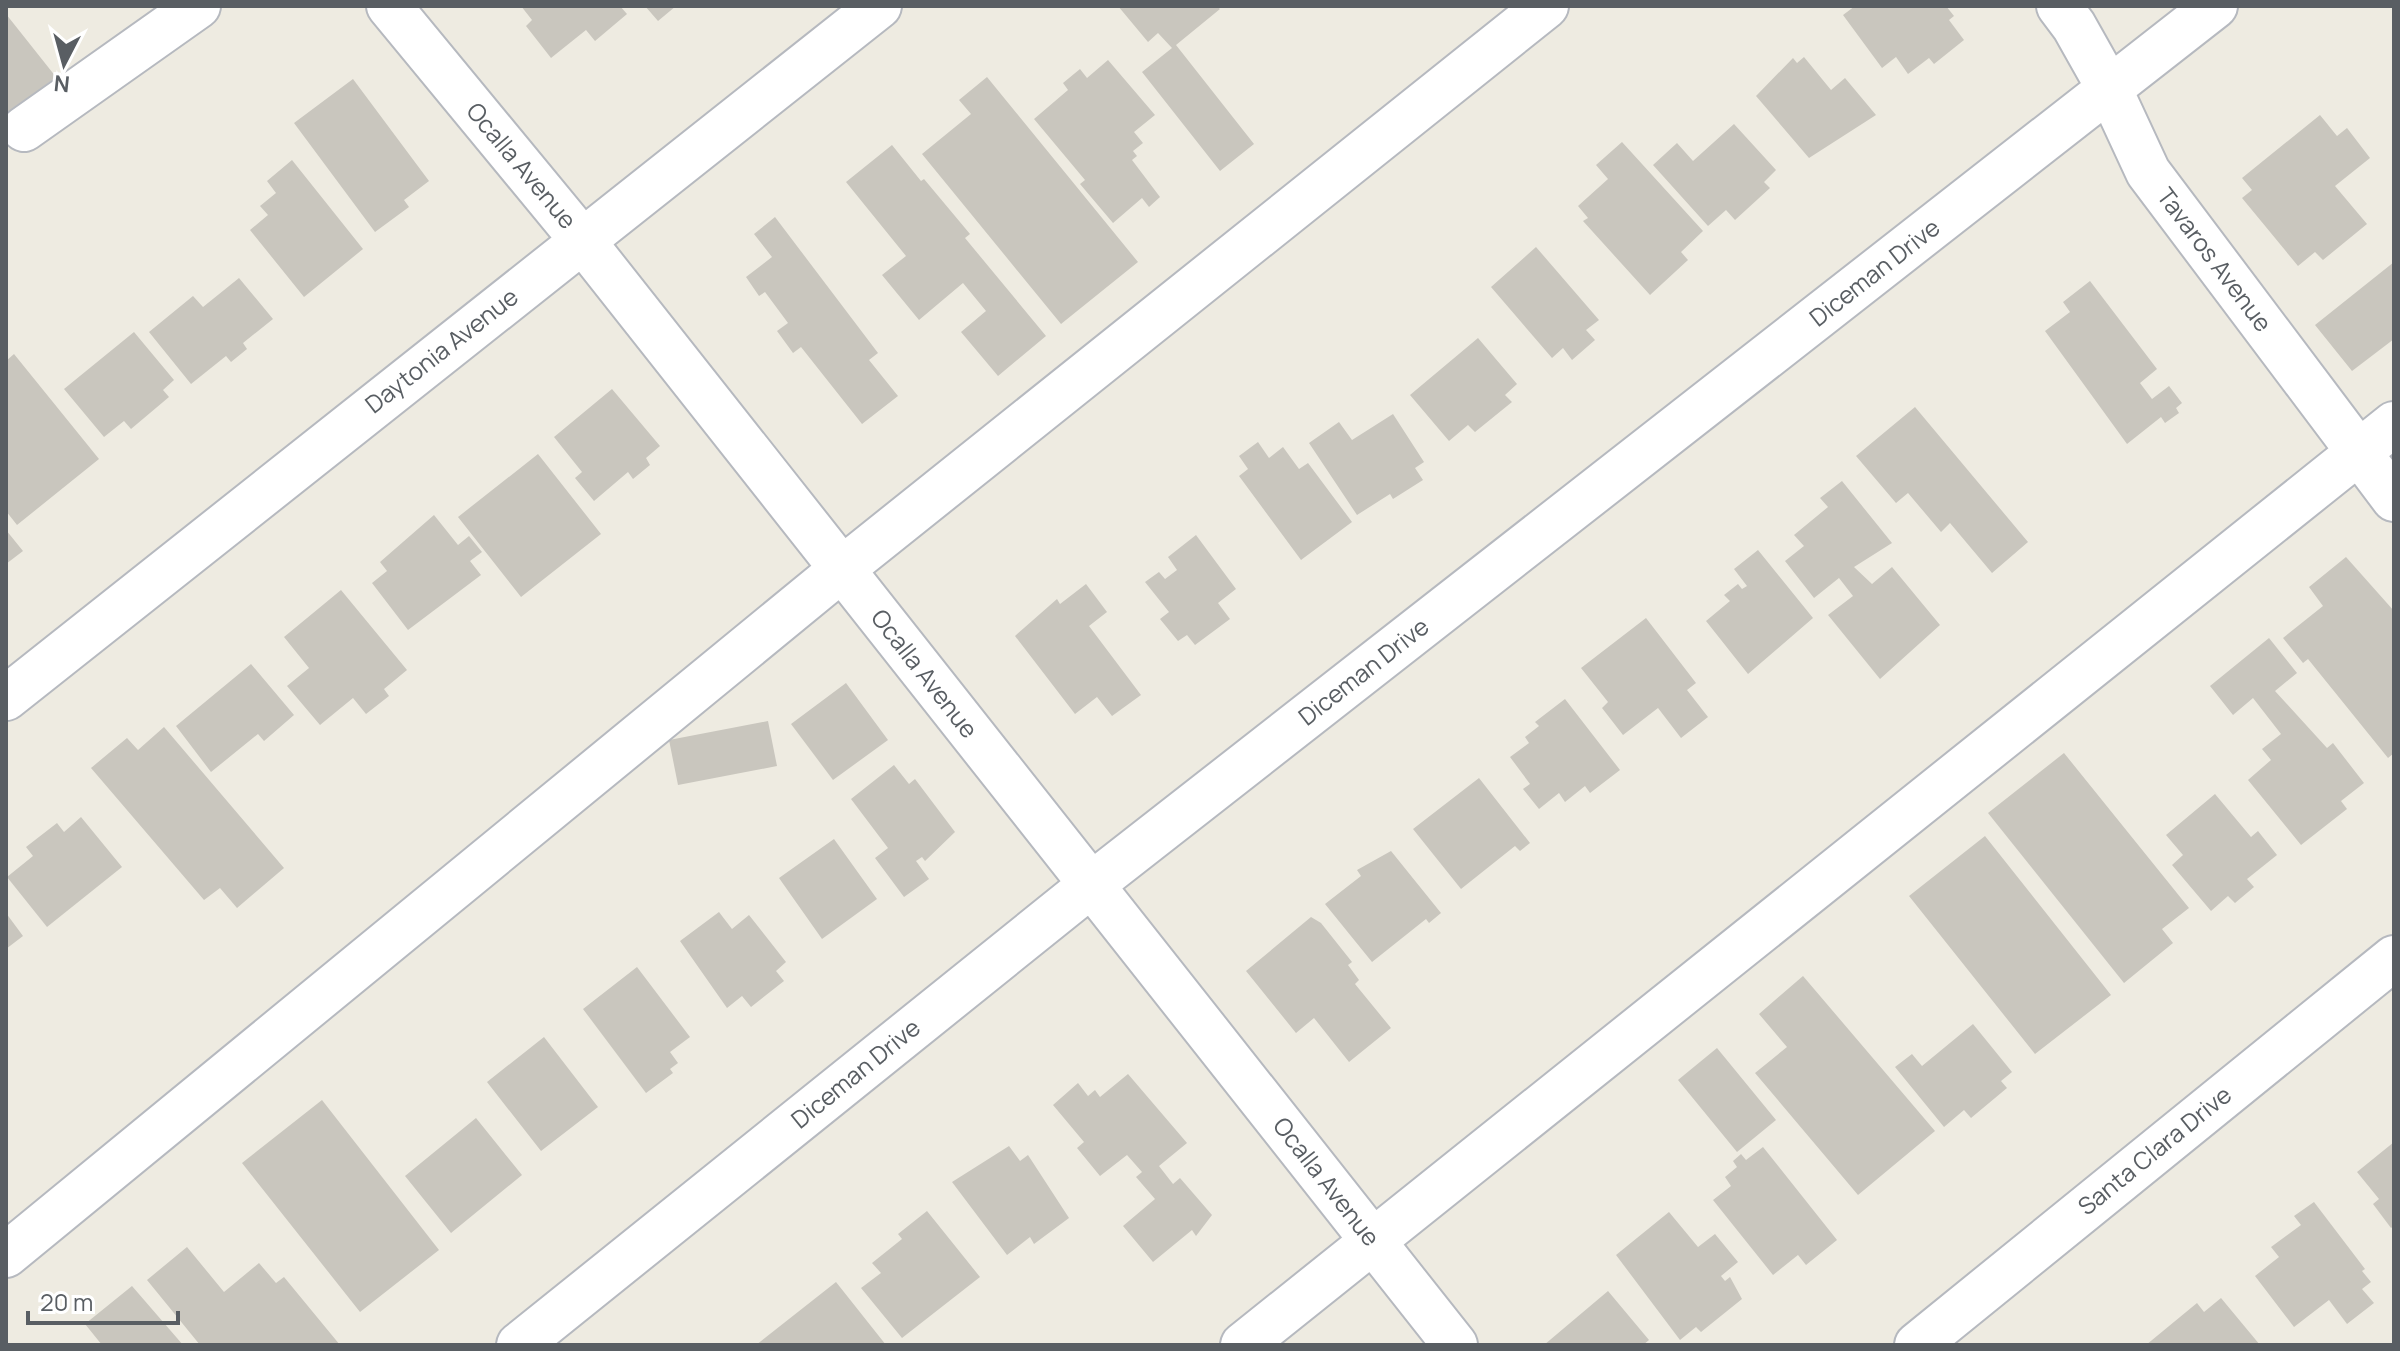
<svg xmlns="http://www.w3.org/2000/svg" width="2400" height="1351" font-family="Manrope,sans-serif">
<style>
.building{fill:#c9c6be}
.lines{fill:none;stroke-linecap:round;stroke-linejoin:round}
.minor-casing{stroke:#b6b9bf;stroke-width:48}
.minor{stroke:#fff;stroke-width:44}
.labels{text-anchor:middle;stroke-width:7;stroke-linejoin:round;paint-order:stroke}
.street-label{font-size:24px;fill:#595e63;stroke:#fff}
</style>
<rect width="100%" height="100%" fill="#eeebe1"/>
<!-- building -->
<path class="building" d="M521,6H620L627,14L595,41L586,30L551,58L526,26L532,20Z
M645,6H676L658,21Z
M1118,6H1217L1220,9L1176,45L1254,144L1220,171L1142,72L1172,48L1158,33L1148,42Z
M1855,6H1946L1954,16L1949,20L1964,40L1934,64L1929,58L1908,74L1896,57L1882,68L1843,15Z
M6,14L56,77L6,116Z
M1804,57L1831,90L1845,78L1876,115L1809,158L1756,96L1793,58L1797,63Z
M1108,60L1155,115L1134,132L1143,143L1133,151L1137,156L1132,160L1160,197L1149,207L1142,198L1113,223L1080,184L1085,180L1034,119L1068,90L1063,83L1080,69L1087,78Z
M987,77L1138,262L1061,324L922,154L971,114L959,100Z
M353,79L429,181L404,200L409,207L375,232L294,123Z
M2320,115L2337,136L2347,128L2370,158L2335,186L2367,224L2323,260L2315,252L2298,266L2242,198L2252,190L2242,178Z
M1734,124L1776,170L1764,182L1770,188L1735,220L1726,210L1708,226L1653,165L1677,143L1693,161Z
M1622,142L1703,231L1681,252L1688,260L1650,295L1583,221L1588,218L1578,206L1608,179L1596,165Z
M892,145L921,181L924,179L970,234L965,238L1046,336L998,376L961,332L986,311L963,283L919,320L882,275L906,256L846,182Z
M292,160L363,249L304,297L250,230L268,215L260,206L276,193L267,181Z
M775,217L878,353L869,360L898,396L862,424L801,347L793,353L777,331L788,323L765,292L759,296L746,277L772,257L754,234Z
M1536,247L1599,320L1586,330L1595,340L1572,360L1563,348L1552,358L1491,287Z
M2394,262V339L2352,371L2315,325Z
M239,278L273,319L243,343L247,349L231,362L226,356L191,384L149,332L193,296L203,307Z
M2090,281L2157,369L2140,383L2152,399L2169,386L2182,403L2176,408L2179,413L2165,423L2161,417L2127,444L2045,331L2070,312L2063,302Z
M134,332L174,380L163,390L169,397L131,429L124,421L104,437L64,389Z
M1478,338L1517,384L1505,395L1512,402L1475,432L1468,425L1449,441L1410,395Z
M14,354L99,459L17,525L6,511V361Z
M612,389L660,446L646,458L650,465L633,479L628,472L594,501L575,478L582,472L554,437Z
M1915,407L2028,542L1992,573L1950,523L1941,532L1908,493L1896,503L1856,456Z
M1393,414L1424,462L1415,468L1423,480L1393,499L1390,494L1357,515L1309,443L1339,422L1352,440Z
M1258,442L1269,458L1283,447L1299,469L1308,463L1352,522L1301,560L1239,476L1248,469L1239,456Z
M538,454L601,534L521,597L458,517Z
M1842,481L1892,543L1854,567L1872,584L1892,567L1940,625L1880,679L1828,615L1853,596L1839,578L1814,598L1785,561L1804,546L1794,535L1828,507L1820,498Z
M434,515L458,545L469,536L482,552L470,561L481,575L408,630L372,583L387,571L380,562Z
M6,530L23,551L6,564Z
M1196,535L1236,589L1218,603L1230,619L1195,645L1187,635L1178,641L1160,619L1169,612L1145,582L1159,572L1165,579L1177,570L1168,557Z
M1758,550L1813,618L1748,674L1706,621L1730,601L1724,595L1738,584L1742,589L1747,586L1734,569Z
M2346,557L2394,611V753L2388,758L2308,659L2303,663L2283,638L2323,606L2309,587Z
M1086,584L1107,612L1089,626L1141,695L1112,716L1097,697L1075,714L1015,636L1057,599L1060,604Z
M341,590L407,670L384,689L389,696L366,714L353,698L320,725L287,686L309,668L284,637Z
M1646,618L1696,683L1687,690L1708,717L1681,738L1658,708L1623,735L1602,708L1608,702L1581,668Z
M2269,638L2297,673L2275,691L2327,748L2333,743L2364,783L2341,801L2347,809L2301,845L2248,780L2271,760L2262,749L2281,734L2253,698L2233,715L2210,686Z
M251,664L294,715L264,741L258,734L211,772L176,726Z
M846,683L888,740L833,780L791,724Z
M1565,699L1620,770L1590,793L1585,786L1565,802L1559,793L1539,809L1523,789L1530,784L1510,757L1529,743L1525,737L1539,726L1535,722Z
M768,721L777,766L678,785L669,740Z
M164,727L284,868L237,908L220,888L204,900L91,768L127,738L138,750Z
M2064,753L2189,908L2162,929L2173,943L2124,983L1988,813Z
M894,765L909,784L915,779L955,832L925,861L922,857L916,861L929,879L904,897L875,858L888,848L851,799Z
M1479,778L1530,843L1520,851L1515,846L1461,889L1413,829Z
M2215,794L2251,837L2258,831L2277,855L2247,879L2254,887L2235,903L2228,896L2211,911L2172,865L2183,855L2166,835Z
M81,817L122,867L47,927L7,877L33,856L26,847L57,823L64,832Z
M1985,836L2111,995L2035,1054L1909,896Z
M834,839L877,899L822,939L779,878Z
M1391,851L1441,913L1429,923L1426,919L1372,962L1325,904L1361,876L1357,870Z
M719,912L732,929L749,915L786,962L776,971L784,981L751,1007L742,996L727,1008L680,941Z
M6,913L23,936L6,949Z
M1311,917L1321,923L1352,962L1348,965L1359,980L1355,984L1391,1028L1349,1062L1314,1018L1296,1033L1246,971Z
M637,967L690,1037L670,1052L678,1063L670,1069L673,1073L646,1093L583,1009Z
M1803,976L1935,1131L1858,1195L1755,1073L1787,1047L1759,1014Z
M1973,1024L2012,1072L2001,1081L2007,1088L1971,1118L1964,1110L1944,1127L1895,1067L1912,1054L1922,1066Z
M544,1037L598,1107L541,1151L487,1082Z
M1717,1048L1776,1120L1737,1152L1678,1080Z
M1128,1074L1187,1143L1159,1166L1173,1184L1180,1178L1212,1215L1196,1236L1192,1230L1153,1262L1123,1226L1155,1199L1136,1177L1142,1172L1127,1155L1100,1176L1077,1148L1084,1142L1053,1105L1078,1083L1088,1096L1095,1090L1100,1097Z
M322,1100L439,1250L360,1312L242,1163Z
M476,1118L522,1175L451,1233L405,1176Z
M2394,1142V1226L2391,1228L2373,1204L2379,1199L2357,1172Z
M1009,1146L1020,1161L1028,1155L1069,1218L1034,1244L1030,1237L1007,1255L952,1182Z
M1763,1147L1837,1240L1806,1265L1798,1255L1773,1275L1713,1200L1731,1186L1725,1177L1737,1167L1733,1161L1741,1154L1746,1160Z
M2314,1202L2365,1269L2362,1271L2371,1282L2362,1289L2374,1303L2347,1324L2329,1300L2294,1327L2255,1276L2279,1257L2271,1247L2301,1225L2294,1216Z
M927,1211L980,1277L902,1338L861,1288L881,1273L872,1263L902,1239L898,1234Z
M1669,1212L1698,1247L1715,1234L1738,1262L1721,1276L1725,1281L1730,1277L1742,1299L1701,1332L1696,1327L1680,1340L1616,1255Z
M187,1247L224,1292L259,1263L276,1283L284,1277L340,1345H200L147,1280Z
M836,1282L886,1345H756Z
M132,1286L183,1345H102L85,1324Z
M1608,1291L1649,1340L1643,1345H1544Z
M2221,1298L2260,1345H2146L2197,1303L2204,1312Z"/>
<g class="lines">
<!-- minor casing -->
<g class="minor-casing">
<path id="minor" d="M389,6L582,240L1455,1345
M2059,6L2074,26L2110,90L2148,172L2394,499
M24,129L198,6
M6,698L879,6
M6,1255L842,569L1546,6
M519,1345L1091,885L2215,6
M1243,1345L2394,424
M1917,1345L2394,958"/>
</g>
<!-- minor -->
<use href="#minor" class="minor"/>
</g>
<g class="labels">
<!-- street labels -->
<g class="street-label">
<text transform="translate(521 166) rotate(50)" y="8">Ocalla Avenue</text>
<text transform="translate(2214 260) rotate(53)" y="8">Tavaros Avenue</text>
<text transform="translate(1875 273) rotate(-38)" y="8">Diceman Drive</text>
<text transform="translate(442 351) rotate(-38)" y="8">Daytonia Avenue</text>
<text transform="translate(1364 672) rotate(-38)" y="8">Diceman Drive</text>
<text transform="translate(924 674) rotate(52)" y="8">Ocalla Avenue</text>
<text transform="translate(856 1074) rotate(-39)" y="8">Diceman Drive</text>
<text transform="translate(2155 1151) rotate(-39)" y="8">Santa Clara Drive</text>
<text transform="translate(1326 1182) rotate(52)" y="8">Ocalla Avenue</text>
</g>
</g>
<!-- border -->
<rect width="2400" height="1351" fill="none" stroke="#595e63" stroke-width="16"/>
<!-- north arrow -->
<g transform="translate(64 64) rotate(186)" stroke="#ffffff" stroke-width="6" paint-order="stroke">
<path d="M0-6L14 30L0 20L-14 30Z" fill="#595e63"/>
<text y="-12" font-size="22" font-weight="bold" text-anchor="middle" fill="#595e63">N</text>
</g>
<!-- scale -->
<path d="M28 1311v12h150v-12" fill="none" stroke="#595e63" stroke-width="4"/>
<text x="40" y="1311" font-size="24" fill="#595e63" stroke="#ffffff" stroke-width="6" paint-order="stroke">20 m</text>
</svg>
